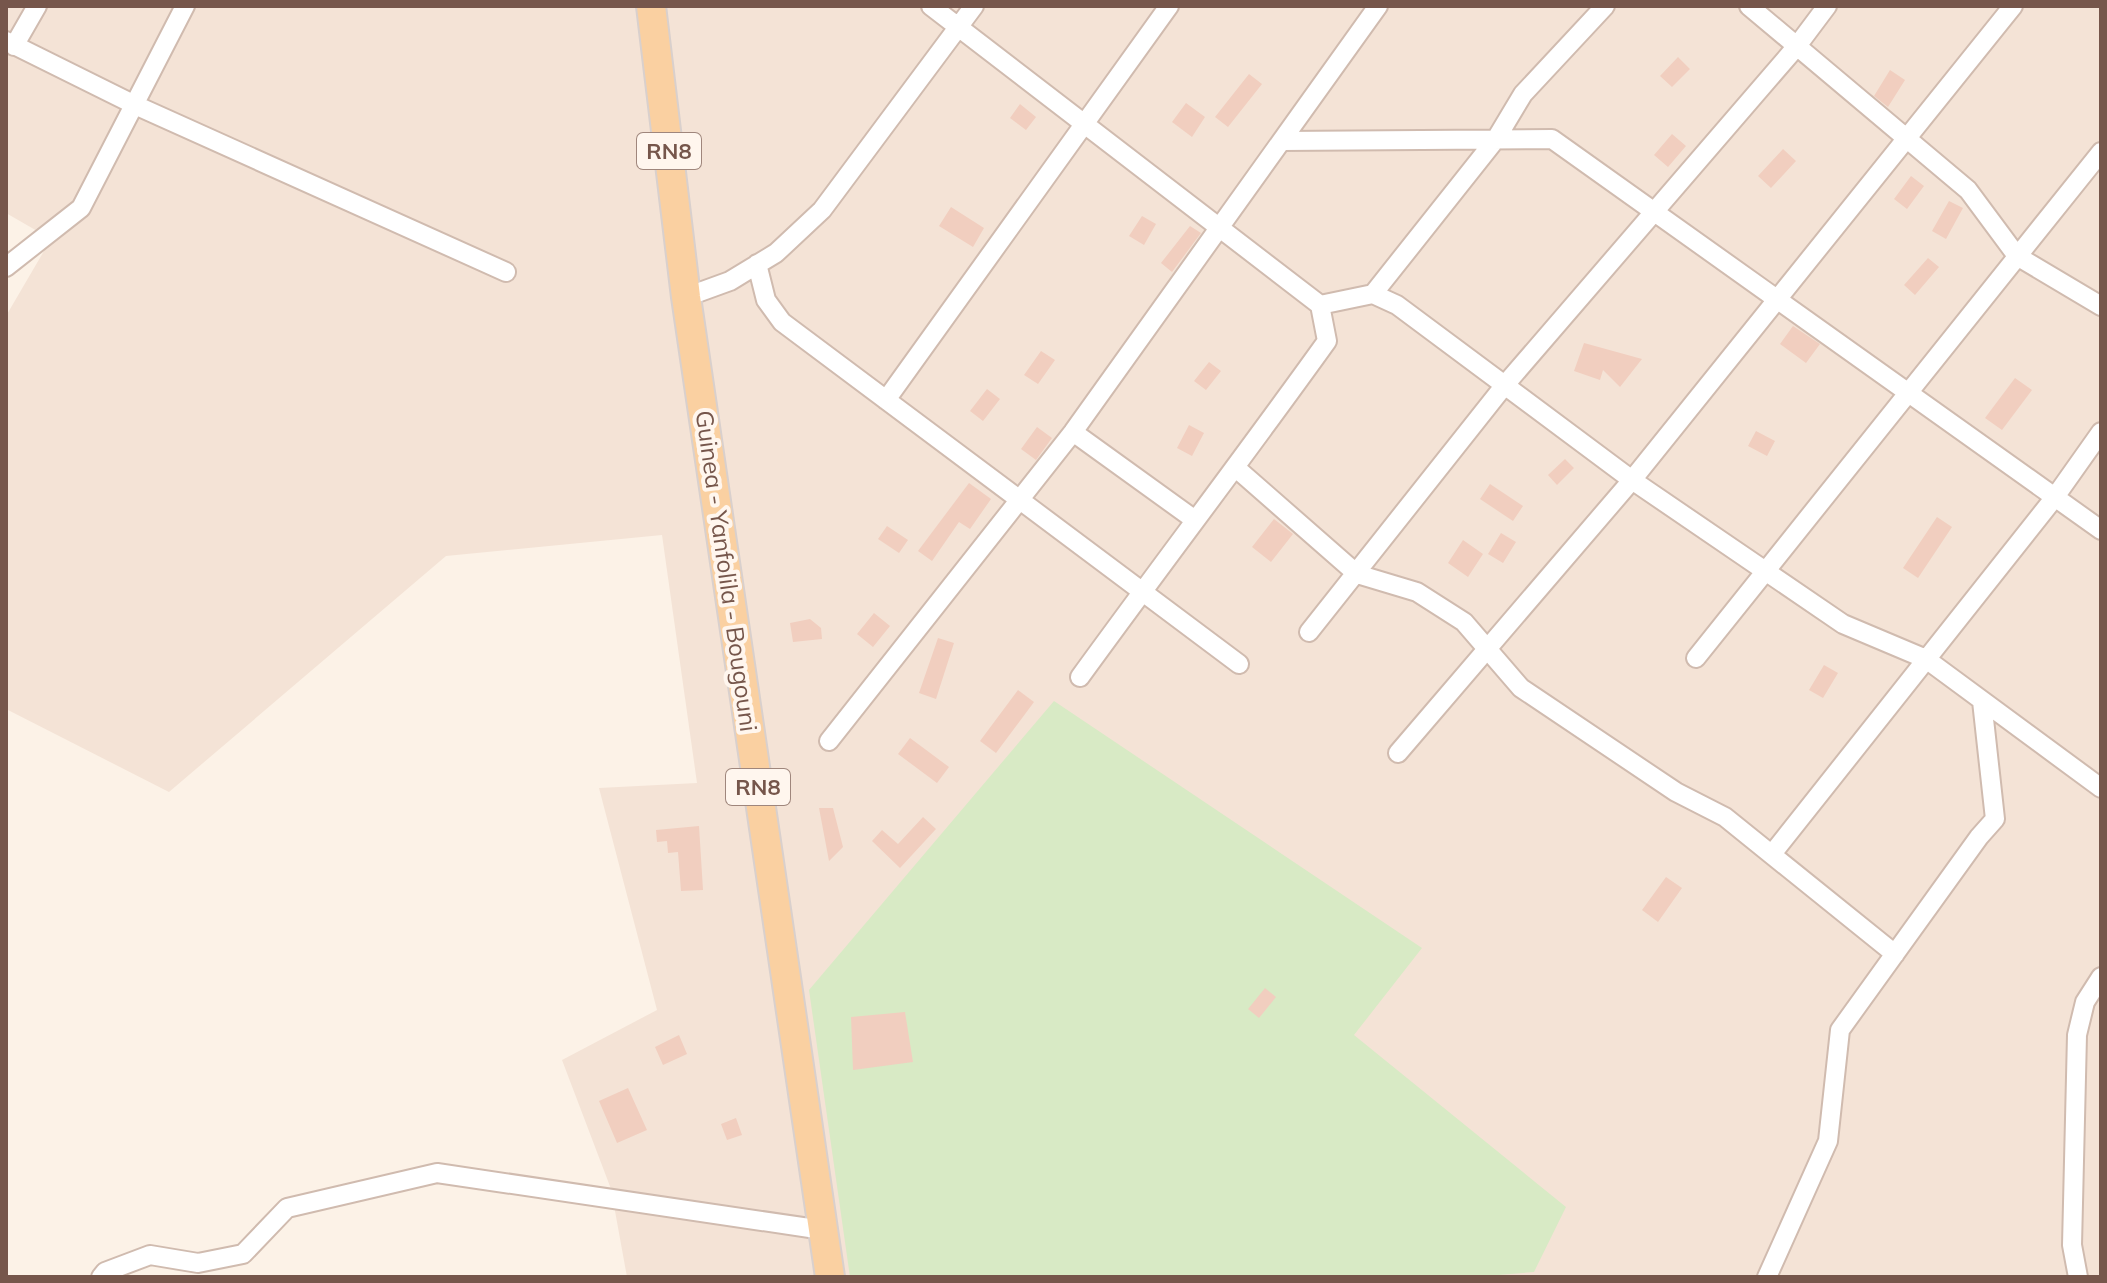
<svg xmlns="http://www.w3.org/2000/svg" width="2107" height="1283" font-family="Mulish,sans-serif">
<style>
.residential{fill:#f4e3d6}
.green{fill:#d8eac5}
.building{fill:#f1cebf}
.lines{fill:none;stroke-linecap:round;stroke-linejoin:round}
.minor-casing{stroke:#d0bbaf;stroke-width:22}
.primary-casing{stroke:#d9d0cd;stroke-width:32}
.minor{stroke:#fff;stroke-width:18}
.primary{stroke:#fad0a1;stroke-width:28}
.labels{text-anchor:middle;stroke-width:8;stroke-linejoin:round;paint-order:stroke}
.shield{fill:#fff6ee;stroke:#9f867c;stroke-width:2}
.shield-label{font-size:22px;font-weight:bold;fill:#76564b}
.street-label{font-size:24px;fill:#76564b;stroke:#fff6ee}
</style>
<rect width="100%" height="100%" fill="#fcf2e7"/>
<!-- residential -->
<path class="residential" d="M6,6H2101V1277H627L611,1189L562,1060L657,1010L599,788L697,783L662,535L446,556L169,792L6,709V316L51,239L6,213Z"/>
<!-- green -->
<path class="green" d="M1054,701L1422,948L1354,1035L1566,1207L1534,1272L1474,1277H850L809,990Z"/>
<!-- building -->
<path class="building" d="M1678,57L1690,69L1672,87L1660,76Z
M1890,70L1905,80L1888,107L1874,96Z
M1249,74L1262,84L1228,127L1215,117Z
M1186,103L1205,117L1192,137L1172,122Z
M1020,104L1036,117L1026,130L1010,118Z
M1672,134L1686,146L1668,167L1654,155Z
M1783,149L1796,161L1771,188L1758,176Z
M1911,176L1924,186L1907,209L1894,199Z
M1949,201L1963,208L1946,239L1932,231Z
M951,207L984,228L973,247L939,226Z
M1142,216L1156,224L1144,245L1129,236Z
M1190,226L1201,233L1172,272L1161,263Z
M1928,258L1939,267L1915,295L1904,285Z
M1793,326L1820,344L1806,363L1780,344Z
M1584,343L1642,359L1620,387L1603,370L1600,380L1574,371Z
M1041,351L1055,360L1038,384L1024,375Z
M1209,362L1221,371L1206,390L1194,381Z
M2015,378L2032,390L2002,430L1985,418Z
M987,389L1000,399L983,421L970,411Z
M1189,425L1204,433L1192,456L1177,448Z
M1037,427L1052,438L1036,460L1021,449Z
M1756,431L1775,441L1767,456L1748,446Z
M1565,459L1574,468L1557,485L1548,475Z
M969,483L991,499L970,529L959,522L932,561L918,551Z
M1490,484L1523,506L1513,521L1480,499Z
M1937,517L1952,527L1918,578L1903,568Z
M1274,519L1293,534L1271,562L1252,547Z
M887,526L908,540L899,553L878,539Z
M1501,533L1516,542L1503,563L1488,554Z
M1463,540L1483,554L1468,577L1448,563Z
M874,613L890,626L873,647L857,634Z
M810,619L821,628L822,639L793,642L790,623Z
M938,638L954,643L936,699L919,693Z
M1824,665L1838,673L1823,698L1809,690Z
M1018,690L1034,702L996,753L980,741Z
M910,738L949,767L937,783L898,754Z
M819,808H833L843,847L829,861Z
M923,817L936,829L900,868L872,841L882,830L898,844Z
M699,826L703,890L681,891L678,852L668,853L667,841L657,842L656,830Z
M1666,877L1682,888L1658,922L1642,910Z
M1265,988L1276,997L1259,1018L1248,1009Z
M905,1012L913,1062L853,1070L851,1017Z
M679,1035L687,1054L663,1065L655,1047Z
M628,1088L647,1130L617,1143L599,1101Z
M736,1118L742,1135L727,1140L721,1124Z"/>
<g class="lines">
<!-- minor casing -->
<g class="minor-casing">
<path id="minor" d="M931,6L1320,305L1373,294L1397,305L1632,480L1843,624L1926,659L2101,788
M1749,6L1968,190L2017,256L2101,306
M6,41L135,105L506,272
M14,46L37,6
M1282,141L1552,139L2101,530
M757,264L766,300L782,322L1239,664
M6,267L81,208L185,6
M1373,294L1496,139L1523,94L1605,6
M686,297L730,281L776,253L822,210L974,6
M886,400L1169,6
M1073,432L1195,520
M1236,468L1357,574L1417,592L1464,622L1521,688L1676,792L1725,817L1895,954
M1309,632L1504,386L1797,46L1827,6
M1696,658L2101,152
M1080,677C1162,564 1246,454 1327,341L1320,305
M829,741L1073,432L1378,6
M1398,753L1632,480L2013,6
M1772,854L2055,497L2101,432
M101,1277L105,1272L150,1255L198,1263L243,1254L287,1208L437,1173L823,1230
M1767,1277L1828,1141L1840,1030L1979,837L1995,819L1982,701
M2078,1277L2072,1245L2077,1035L2085,1002L2101,977"/>
</g>
<!-- primary casing -->
<g class="primary-casing">
<path id="primary" d="M651,6L686,297L830,1277"/>
</g>
<!-- minor -->
<use href="#minor" class="minor"/>
<!-- primary -->
<use href="#primary" class="primary"/>
</g>
<g class="labels">
<!-- shield labels -->
<g class="shield">
<rect x="637" y="133" width="64" height="36" rx="6"/>
<rect x="726" y="769" width="64" height="36" rx="6"/>
</g>
<g class="shield-label">
<text x="669" y="159">RN8</text>
<text x="758" y="795">RN8</text>
</g>
<!-- street labels -->
<g class="street-label">
<text transform="translate(726 571) rotate(82)" y="8">Guinea - Yanfolila - Bougouni</text>
</g>
</g>
<!-- border -->
<rect width="2107" height="1283" fill="none" stroke="#76564b" stroke-width="16"/>
</svg>
